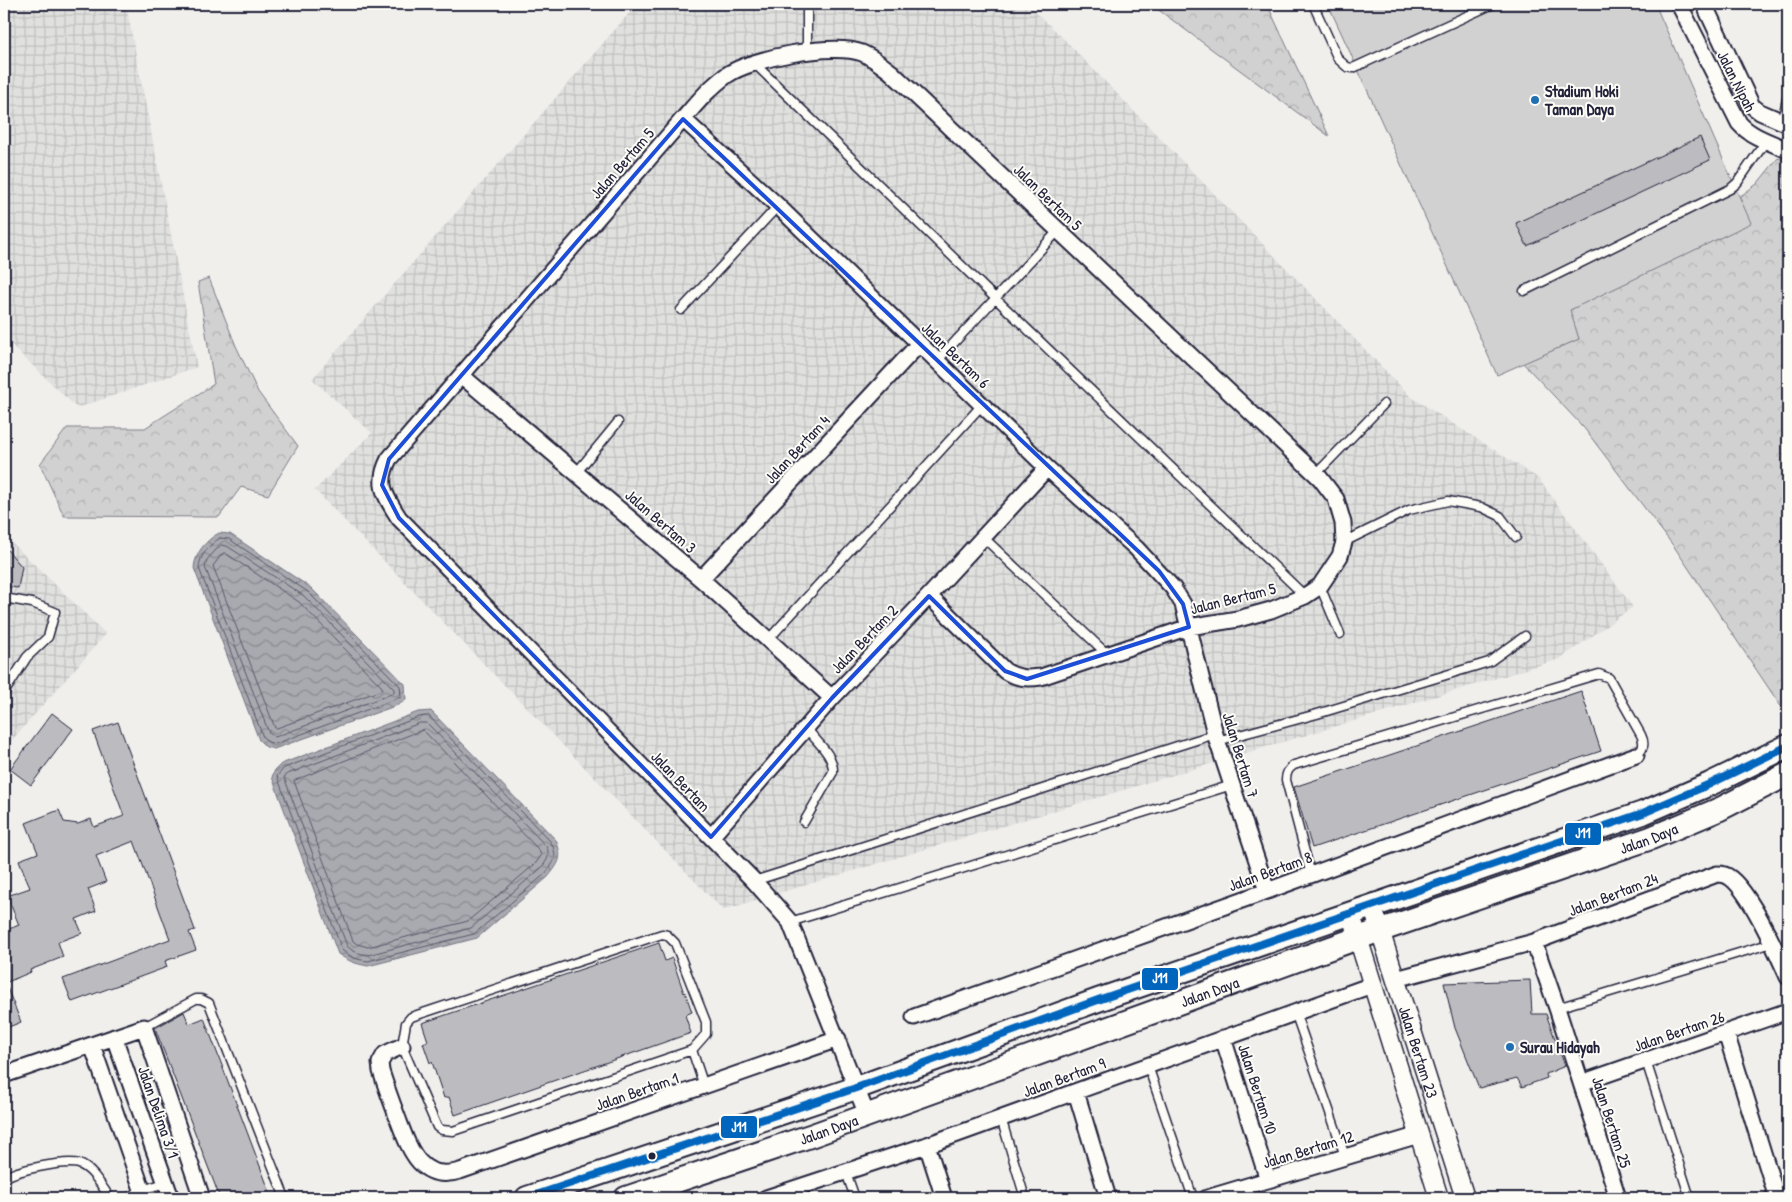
<svg xmlns="http://www.w3.org/2000/svg" width="1792" height="1202" font-family="'Patrick Hand',sans-serif">
<style>
.industrial{fill:url(#industrial-grid)}
.forest{fill:url(#forest-crowns);stroke:#7a7a86}
.garden{fill:#d2d1d1;stroke:#7a7a86}
.water{fill:url(#water-waves);stroke:#737381}
.lines{fill:none;stroke-linecap:round;stroke-linejoin:round}
.shore{stroke:#58586a;stroke-width:1}
.building{fill:#bcbcc0;stroke:#22223b}
.service-casing{stroke:#22223b;stroke-width:11}
.minor-casing{stroke:#22223b;stroke-width:19}
.tertiary-casing{stroke:#22223b;stroke-width:21}
.primary-casing{stroke:#22223b;stroke-width:26}
.service{stroke:#fdfcf7;stroke-width:8}
.minor{stroke:#fdfcf7;stroke-width:15}
.tertiary{stroke:#fdfcf7;stroke-width:18}
.primary{stroke:#fdfcf7;stroke-width:22}
.bus-1-casing{stroke:#fdfcf7;stroke-width:11}
.bus-1{stroke:#0065bd;stroke-width:8}
.marked{fill:none;stroke:#1d4ed8;stroke-width:4;stroke-linejoin:round}
.poi-dot{fill:#1f6fb2;stroke:#fdfcf7;stroke-width:2}
.bus-dot{fill:#22223b;stroke:#fdfcf7;stroke-width:2}
.labels{text-anchor:middle;stroke-width:4;stroke-linejoin:round;paint-order:stroke}
.street-label{font-size:16px;fill:#22223b;stroke:#fdfcf7}
.poi-label{font-size:16px;font-weight:bold;fill:#22223b;stroke:#fdfcf7;text-anchor:start}
.line-badge{stroke:#fdfcf7;stroke-width:2}
.badge-label{font-size:14px;text-anchor:middle;font-weight:bold;fill:#fff}
</style>
<defs>
<pattern id="industrial-grid" width="8" height="8" patternUnits="userSpaceOnUse" patternTransform="scale(1.25)"><rect width="8" height="8" fill="#e0e0df"/><path d="M0 4h8M4 0v8" fill="none" stroke="#c0c0c0"/></pattern>
<pattern id="forest-crowns" width="20" height="18" patternUnits="userSpaceOnUse" patternTransform="scale(1.25)"><rect width="20" height="18" fill="#d2d1d1"/><path d="M2 6a3 3 0 1 1 6 0M12 15a3 3 0 1 1 6 0" fill="none" stroke="#b4b3b4"/></pattern>
<pattern id="water-waves" width="16" height="10" patternUnits="userSpaceOnUse" patternTransform="scale(1.25)"><rect width="16" height="10" fill="#a9a9b0"/><path d="M0 5q4-4 8 0t8 0" fill="none" stroke="#898990"/></pattern>
</defs>
<rect width="100%" height="100%" fill="#f0efec"/>
<filter id="ink" filterUnits="userSpaceOnUse"><feTurbulence type="fractalNoise" baseFrequency=".02" numOctaves="2"/><feDisplacementMap in="SourceGraphic" scale="10" xChannelSelector="R" yChannelSelector="G"/><feConvolveMatrix kernelMatrix="1 2 1 2 8 2 1 2 1" color-interpolation-filters="sRGB"/></filter>
<g filter="url(#ink)">
<!-- industrial -->
<path class="industrial" d="M4,4H126L197,367L77,408L4,338Z
M637,4H1027L1062,37L1410,396L1538,478L1633,607L1560,659L723,910L315,490L372,433L312,379Z
M4,535L106,634L4,749Z"/>
<!-- forest -->
<path class="forest" d="M1151,4H1267L1329,136L1156,8Z
M1778,158L1788,161V717L1675,548L1584,428L1523,363L1579,339L1569,310L1750,223L1739,197L1757,184Z
M209,278L236,346L258,392L298,446L268,495L241,487L219,517L64,516L40,464L67,428H145L214,384L198,282Z"/>
<!-- garden -->
<path class="garden" d="M1328,4H1655L1751,223L1570,310L1579,339L1497,375Z"/>
<!-- water -->
<path class="water" d="M219,533L230,534L311,588L405,684L406,700L398,705L274,749L266,747L259,740L194,568C195,553 206,540 219,533Z
M431,711L556,840C563,858 560,862 548,877L477,938L368,966C356,964 348,961 338,954L272,777L275,770L281,764L418,712Z"/>
<g class="lines">
<!-- shore -->
<path class="shore" d="M220,538L229,539L308,592L400,686L401,697L275,744L268,742L263,737L199,568C199,556 210,544 220,538Z
M221,545L227,546L304,596L394,689V693L275,737L269,733L205,567L207,560Z
M225,553L299,602L382,687V690L277,728H275L213,566L222,554Z
M429,716L551,842C558,858 555,861 545,874L474,934L368,961C358,960 350,957 342,950L277,776L284,768L419,717Z
M420,723H427L546,846C551,856 547,861 540,869L471,928L368,955C360,954 353,952 347,946L284,777L288,774Z
M423,730L539,850L541,856L535,864L468,921L368,947L357,944L353,941L294,781Z"/>
</g>
<!-- building -->
<path class="building" d="M1700,137L1710,160L1527,246L1516,223Z
M4,546L22,567L18,588L4,586Z
M1581,691L1601,751L1312,848L1294,787Z
M52,713L73,729L31,785L10,769Z
M118,722L195,930L189,932L196,950L165,961L167,967L72,1002L63,979L170,939L134,841L96,856L106,882L88,889L96,911L76,919L82,933L58,942L63,957L30,970L31,972L5,983L21,1022L4,1029V931L19,925L7,896L30,888L19,860L38,853L26,823L59,810L64,822L78,824L91,819L94,827L124,816L93,731Z
M659,943L665,961L672,958L684,993L685,992L692,1012L685,1015L691,1033L455,1115L449,1097L444,1098L432,1062L430,1063L423,1043L428,1041L422,1023Z
M1530,980L1532,1014H1546L1565,1066L1546,1074L1547,1078L1522,1087L1517,1078L1479,1088L1455,1028L1444,983Z
M184,1012L189,1024L204,1018L272,1198H220L155,1028Z"/>
<g class="lines">
<!-- service casing -->
<g class="service-casing">
<path id="service" d="M807,4V52
M1313,4L1338,59L1347,67L1353,68L1493,4
M754,63L996,299L1305,596
M1782,121L1788,95
M1524,291L1730,189L1737,183L1766,141
M681,310L778,206
M937,361L1058,231
M577,472L618,422
M1316,474L1384,404
M983,537L1107,654
M1344,542L1409,510L1448,501L1481,507L1500,516L1516,537
M1320,586L1340,634
M4,598L32,603L55,612L48,637L27,657L4,693
M768,640L982,405
M1217,741L1317,714L1489,662L1525,636
M804,822L833,772C834,755 816,741 806,728
M1311,875L1286,780C1286,773 1288,769 1294,765L1599,674L1609,678L1641,735C1645,743 1644,750 1636,755
M754,881L1215,734
M790,922L1232,785
M662,934L667,935L675,943L706,1022V1034L692,1050L453,1131L442,1130L437,1127L402,1046L406,1023L411,1017Z
M1557,1008L1772,943
M1295,1012L1345,1156
M144,1027L196,999H201L209,1003L285,1198
M692,1050L704,1086
M1646,1061L1690,1198
M1148,1066L1193,1198
M1001,1118L1025,1198
M846,1172L855,1198
M4,1178C16,1170 65,1160 79,1164C93,1169 102,1187 110,1198
M128,1198L142,1190L165,1183"/>
</g>
<!-- minor casing -->
<g class="minor-casing">
<path id="minor" d="M1679,4L1739,123C1751,137 1772,143 1788,150
M1704,4L1752,106L1760,112L1788,124
M683,119L778,206L1047,468L1136,548L1173,588L1183,604L1215,734L1267,891
M462,376L701,579L832,698
M701,579L919,344
M711,837L832,698L929,596L1047,468
M1534,942L1557,1008L1618,1198
M1396,979L1534,942L1717,874C1720,874 1722,874 1725,875C1746,882 1778,955 1788,977
M914,1017L1267,891L1636,755
M1726,1033L1777,1198
M114,1037L171,1198
M1223,1038L1268,1180
M92,1045L145,1198
M402,1046L385,1054L380,1063L381,1071C386,1087 392,1103 398,1119C409,1148 420,1183 460,1171L838,1039
M4,1075L144,1027L202,1198
M1581,1083L1788,1011
M1076,1092L1108,1198
M867,1115L790,922L754,881L399,518C385,496 376,484 389,459L683,119C697,103 710,87 727,75C751,58 834,42 862,53C872,57 882,65 891,72L1320,478L1336,499L1343,523L1344,542L1340,556L1320,586L1305,596L1271,610L1238,619L1189,627L1041,677C1026,679 1017,678 1005,671L929,596
M927,1145L944,1198
M766,1198L927,1145L1372,985
M1207,1198L1419,1135"/>
</g>
<!-- tertiary casing -->
<g class="tertiary-casing">
<g id="tertiary">
<path id="s1" d="M1372,905L1465,1198"/>
<path d="M1350,912L1439,1198"/>
</g>
</g>
<!-- primary casing -->
<g class="primary-casing">
<g id="primary">
<path d="M527,1198L856,1088L1098,1000L1643,813L1710,784L1788,746"/>
<path id="s2" d="M626,1198L813,1135L1358,938L1651,838L1720,809L1788,774"/>
</g>
</g>
<!-- service -->
<use href="#service" class="service"/>
<!-- minor -->
<use href="#minor" class="minor"/>
<!-- tertiary -->
<use href="#tertiary" class="tertiary"/>
<!-- primary -->
<use href="#primary" class="primary"/>
<!-- bus-1 casing -->
<g class="bus-1-casing">
<path id="bus-1" d="M527,1198L856,1088L1098,1000L1643,813L1710,784L1788,746"/>
</g>
<!-- bus-1 -->
<use href="#bus-1" class="bus-1"/>
</g>
</g>
<!-- marked area -->
<path class="marked" d="M683,119L1159,571L1183,604L1189,627L1027,679L1005,671L929,596L832,698L711,837L399,518L382,485L389,459Z"/>
<!-- markers -->
<g class="poi-dot">
<circle cx="1535" cy="100" r="5"/>
<circle cx="1510" cy="1047" r="5"/>
</g>
<circle class="bus-dot" cx="652" cy="1156" r="4.5"/>
<g class="labels">
<!-- street labels -->
<g class="street-label">
<text transform="translate(1737 81) rotate(63)" y="6">Jalan Nipah</text>
<text transform="translate(622 163) rotate(-49)" y="6">Jalan Bertam 5</text>
<text transform="translate(1048 197) rotate(44)" y="6">Jalan Bertam 5</text>
<text transform="translate(956 355) rotate(44)" y="6">Jalan Bertam 6</text>
<text transform="translate(797 449) rotate(-47)" y="6">Jalan Bertam 4</text>
<text transform="translate(661 521) rotate(41)" y="6">Jalan Bertam 3</text>
<text transform="translate(1233 598) rotate(-14)" y="6">Jalan Bertam 5</text>
<text transform="translate(864 639) rotate(-46)" y="6">Jalan Bertam 2</text>
<text transform="translate(1241 755) rotate(73)" y="6">Jalan Bertam 7</text>
<text transform="translate(681 781) rotate(46)" y="6">Jalan Bertam</text>
<text dy="6" stroke="none"><textPath href="#s2" startOffset="1084">Jalan Daya</textPath></text>
<text transform="translate(1270 871) rotate(-20)" y="6">Jalan Bertam 8</text>
<text transform="translate(1613 894) rotate(-21)" y="6">Jalan Bertam 24</text>
<text dy="6" stroke="none"><textPath href="#s2" startOffset="619">Jalan Daya</textPath></text>
<text transform="translate(1679 1031) rotate(-19)" y="6">Jalan Bertam 26</text>
<text dy="6" stroke="none"><textPath href="#s1" startOffset="154">Jalan Bertam 23</textPath></text>
<text transform="translate(1064 1077) rotate(-20)" y="6">Jalan Bertam 9</text>
<text transform="translate(1258 1089) rotate(72)" y="6">Jalan Bertam 10</text>
<text transform="translate(637 1091) rotate(-19)" y="6">Jalan Bertam 1</text>
<text transform="translate(159 1112) rotate(71)" y="6">Jalan Delima 3/1</text>
<text transform="translate(1612 1122) rotate(72)" y="6">Jalan Bertam 25</text>
<text dy="6" stroke="none"><textPath href="#s2" startOffset="214">Jalan Daya</textPath></text>
<text transform="translate(1308 1149) rotate(-17)" y="6">Jalan Bertam 12</text>
</g>
<!-- poi labels -->
<g class="poi-label">
<text x="1545" y="97">Stadium Hoki<tspan x="1545" dy="18">Taman Daya</tspan></text>
<text x="1520" y="1053">Surau Hidayah</text>
</g>
</g>
<g class="line-badge">
<rect x="1564" y="822" width="38" height="24" rx="5" fill="#0065bd"/>
<rect x="1141" y="967" width="38" height="24" rx="5" fill="#0065bd"/>
<rect x="720" y="1115" width="38" height="24" rx="5" fill="#0065bd"/>
</g>
<g class="badge-label">
<text x="1583" y="838">J11</text>
<text x="1160" y="983">J11</text>
<text x="739" y="1132">J11</text>
</g>
<!-- margin -->
<rect width="1792" height="1202" fill="none" stroke="#fdfcf7" stroke-width="20"/>
<rect x="10" y="10" width="1772" height="1182" fill="none" stroke="#22223b" stroke-width="2" filter="url(#ink)"/>
</svg>
